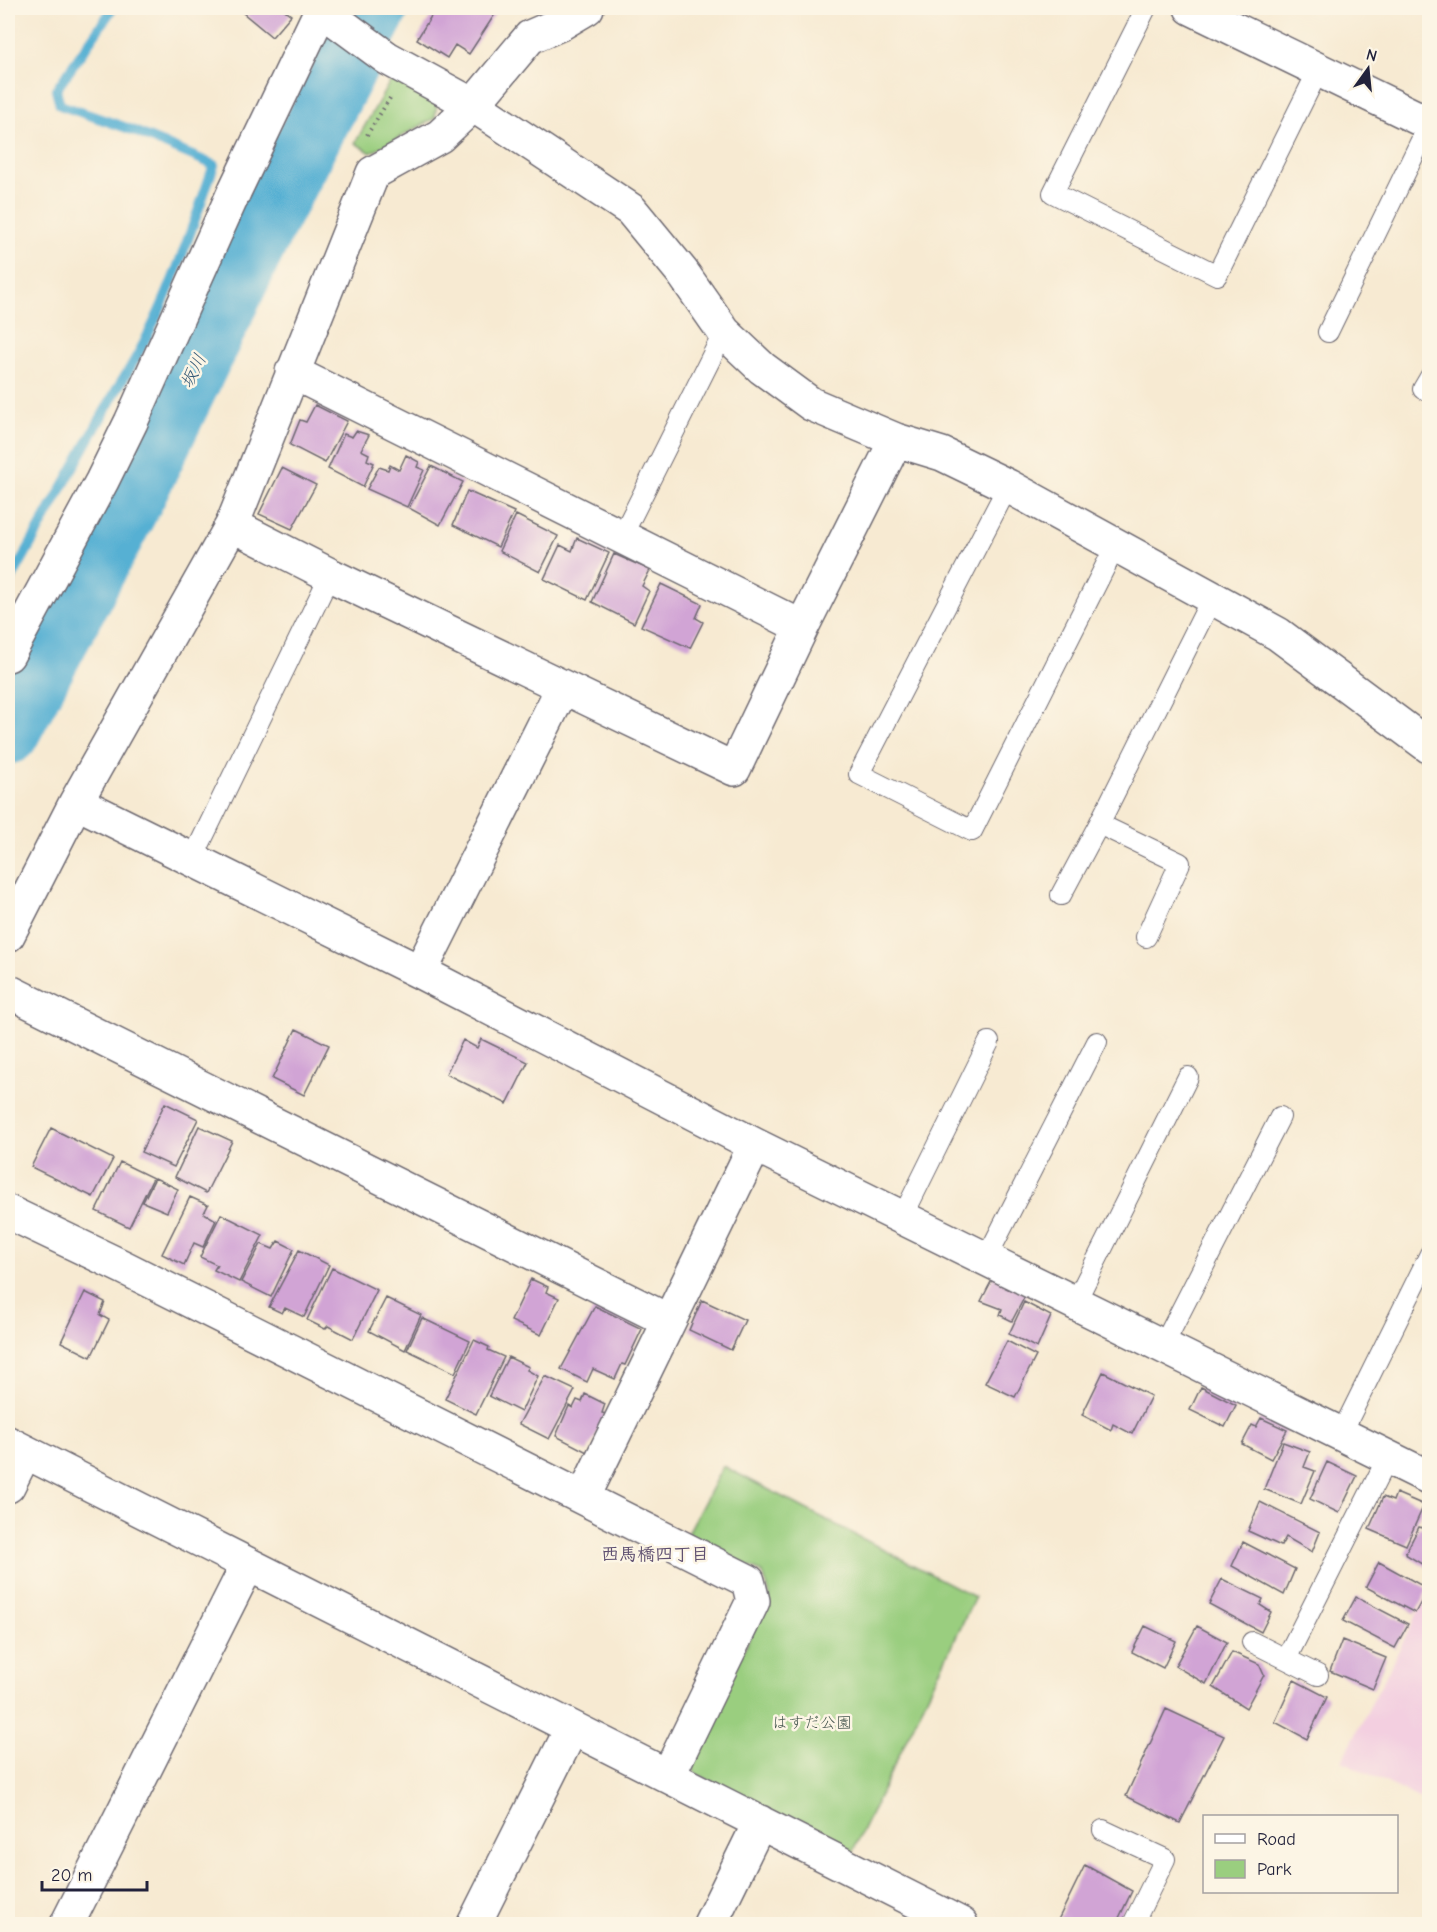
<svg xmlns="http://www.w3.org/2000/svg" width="1437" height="1932" font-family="'Comic Neue','Klee One',sans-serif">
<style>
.built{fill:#f3cfe0}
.green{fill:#9ace7f;stroke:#5e785d;stroke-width:1.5}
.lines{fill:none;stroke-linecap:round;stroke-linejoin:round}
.stream{stroke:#56b0d3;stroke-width:10}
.river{stroke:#56b0d3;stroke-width:63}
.building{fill:#d1a4d5}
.lane-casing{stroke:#6d6870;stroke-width:22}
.street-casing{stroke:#6d6870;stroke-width:36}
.path{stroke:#6d6870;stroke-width:4;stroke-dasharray:1.5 4.5;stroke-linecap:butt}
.lane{stroke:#fff;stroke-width:20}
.street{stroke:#fff;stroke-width:33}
.labels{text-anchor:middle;stroke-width:5;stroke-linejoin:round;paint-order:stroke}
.park-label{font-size:16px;fill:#46564f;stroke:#fcf5e5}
.water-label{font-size:18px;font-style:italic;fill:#375b78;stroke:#fcf5e5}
.neighbourhood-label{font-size:18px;font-weight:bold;fill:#5f5071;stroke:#fcf5e5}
</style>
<rect width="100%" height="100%" fill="#fcf5e5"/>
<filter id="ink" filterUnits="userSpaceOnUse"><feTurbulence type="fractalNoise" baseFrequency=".0167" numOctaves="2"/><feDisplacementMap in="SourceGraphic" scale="12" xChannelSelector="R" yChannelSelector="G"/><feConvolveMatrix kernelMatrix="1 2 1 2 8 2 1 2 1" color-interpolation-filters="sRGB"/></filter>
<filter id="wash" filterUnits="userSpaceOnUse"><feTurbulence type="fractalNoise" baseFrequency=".008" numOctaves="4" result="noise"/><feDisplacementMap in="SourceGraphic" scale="24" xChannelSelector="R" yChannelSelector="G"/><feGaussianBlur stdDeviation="1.35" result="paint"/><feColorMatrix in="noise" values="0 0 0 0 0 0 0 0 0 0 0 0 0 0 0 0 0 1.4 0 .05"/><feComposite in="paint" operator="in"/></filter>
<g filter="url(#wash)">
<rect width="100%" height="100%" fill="#f7ead2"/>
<!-- built -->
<path class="built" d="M1429,1591V1803L1342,1761Z"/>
<!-- green -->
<path class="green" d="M392,78L437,103L435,118L371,153L355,143Z
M723,1466L975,1597L851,1855L695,1773L690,1760L770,1596L763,1573L687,1535Z"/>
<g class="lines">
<!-- stream -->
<path class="stream" d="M8,585L117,389C162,321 187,242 214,165L127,128L60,105L56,90L113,8"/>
<!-- river -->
<path class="river" d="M8,733L135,493L264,225L377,8"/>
</g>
<g id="blocks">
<!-- building -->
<path class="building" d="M237,8H282L291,15L272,37Z
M436,8H491L497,11L469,54L455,45L447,58L417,39Z
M315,405L347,421L325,463L290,445L300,420L306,422Z
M356,431L369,435L361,450L369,454L367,460L374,463L363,487L328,469L344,434L352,437Z
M406,455L419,462L417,467L424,470L407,507L367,489L379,467L388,470L390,465L399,470Z
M431,466L463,482L440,525L409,508Z
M282,468L316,485L292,529L259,514Z
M467,491L514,512L498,547L453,525Z
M516,515L558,536L540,572L499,551Z
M577,538L609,553L587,600L544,579L560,545L572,551Z
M614,554L650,570L642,586L649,591L634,623L592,602Z
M661,584L702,604L696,618L703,622L690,648L641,626Z
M296,1029L329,1045L304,1095L272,1079Z
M481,1039L528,1062L507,1104L446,1074L463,1040L477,1048Z
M165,1103L198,1119L174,1167L141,1152Z
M199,1126L232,1141L206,1193L175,1177Z
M51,1128L113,1159L93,1197L31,1167Z
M120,1162L153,1178L129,1227L96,1211Z
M155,1178L178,1189L167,1212L143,1202Z
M190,1197L208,1205L204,1213L216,1220L203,1247L194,1243L184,1265L162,1254Z
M221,1214L263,1235L239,1282L214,1270L217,1265L200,1257Z
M278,1241L294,1249L271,1297L241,1282L261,1244L273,1249Z
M299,1250L329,1265L304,1317L285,1308L282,1313L269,1307Z
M332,1268L377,1290L353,1339L328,1326L325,1329L307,1320Z
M994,1276L1026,1294L1012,1321L1000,1315L1002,1309L981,1301Z
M531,1279L548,1287L546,1292L559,1298L541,1335L511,1321Z
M85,1292L105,1302L100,1315L109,1320L91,1357L61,1342Z
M386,1298L421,1315L405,1350L369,1331Z
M702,1300L745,1320L731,1350L689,1330Z
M1024,1302L1051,1316L1037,1348L1009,1334Z
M595,1306L642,1329L625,1365L622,1364L615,1379L593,1369L587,1382L561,1369Z
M422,1318L470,1341L455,1373L407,1350Z
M474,1340L489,1347L488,1350L504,1357L476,1414L445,1399Z
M1007,1341L1036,1356L1015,1397L985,1383Z
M508,1357L529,1367L527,1370L538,1376L521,1412L489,1396Z
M1103,1372L1151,1396L1132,1434L1113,1424L1111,1430L1082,1415Z
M545,1376L575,1390L549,1439L519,1424Z
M1201,1387L1236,1405L1225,1427L1190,1410Z
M585,1394L605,1404L602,1413L606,1414L587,1452L556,1436L569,1406L573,1408L577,1400L582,1402Z
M1261,1418L1287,1430L1271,1459L1242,1444L1252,1425L1256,1427Z
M1283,1442L1310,1452L1304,1467L1315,1471L1301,1504L1264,1489Z
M1327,1462L1357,1476L1339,1513L1310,1499Z
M1396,1493L1424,1505L1406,1545L1369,1529L1383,1497L1393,1501Z
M1260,1502L1320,1532L1312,1552L1286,1537L1281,1546L1248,1531Z
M1419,1527L1430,1530V1569L1405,1554Z
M1243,1542L1295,1569L1284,1595L1232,1566Z
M1379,1562L1428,1589L1415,1613L1366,1587Z
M1222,1579L1263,1599L1260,1605L1271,1612L1261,1632L1209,1604Z
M1356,1597L1408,1624L1395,1648L1343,1621Z
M1145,1626L1176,1641L1163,1668L1132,1652Z
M1197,1626L1227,1642L1206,1684L1175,1666Z
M1342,1640L1386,1658L1373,1689L1330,1671Z
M1232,1652L1259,1664L1264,1675L1246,1708L1213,1687Z
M1294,1680L1327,1697L1307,1739L1275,1722Z
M1166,1709L1224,1736L1180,1823L1126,1796Z
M1085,1865L1132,1891L1116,1924H1056Z"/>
</g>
</g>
<g filter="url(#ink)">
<use href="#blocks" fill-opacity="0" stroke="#6d6870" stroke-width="1.5"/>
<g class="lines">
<!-- lane casing -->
<g class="lane-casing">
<path id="lane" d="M1146,8L1053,193L1217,275L1318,71
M1328,332L1429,124
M1423,389L1430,377
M1008,486L859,774L972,831L1116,545
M622,536L724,332
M1099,824L1180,863L1146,937
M193,858L330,575
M1061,895L1099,824L1212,598
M902,1218L989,1042
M986,1259L1097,1042
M1075,1303L1188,1077
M1163,1346L1280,1117
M1341,1434L1430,1254
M1252,1642L1318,1675
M1286,1659L1388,1457
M1103,1830L1165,1859L1133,1924"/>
</g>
<!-- street casing -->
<g class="street-casing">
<path id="street" d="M319,8L387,58L473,105L631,210L682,272L724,332L762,368L811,404L896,440L942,454L1008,486L1278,634L1430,747
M1191,8L1430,124
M292,372L802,627
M232,525L330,575L734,769L802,627L896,440
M8,655L102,481L131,422L235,190L322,8
M76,802L420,972L755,1145L1430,1478
M8,935L76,802L232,525L373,173L440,136L473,105L530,37L560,24L587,8
M420,972L563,687
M8,991L669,1321
M8,1212L125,1268L748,1581L753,1601L668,1776
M8,1443L961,1924
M8,1486L25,1452
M583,1498L755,1145
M67,1924L248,1564
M474,1924L572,1728
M710,1924L760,1822"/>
</g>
<!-- path -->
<path class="path" d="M367,135L390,98"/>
<!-- lane -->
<use href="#lane" class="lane"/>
<!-- street -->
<use href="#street" class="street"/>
</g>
</g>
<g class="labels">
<!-- park labels -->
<g class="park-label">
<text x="812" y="1728">はすだ公園</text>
</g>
<!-- water labels -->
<g class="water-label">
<text transform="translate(193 371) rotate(-64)" y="6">坂川</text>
</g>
<!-- neighbourhood labels -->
<g class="neighbourhood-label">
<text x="655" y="1560">西馬橋四丁目</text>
</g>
</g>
<!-- margin -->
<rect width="1437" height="1932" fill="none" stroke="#fcf5e5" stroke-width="30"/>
<!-- legend -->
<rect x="1203" y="1815" width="195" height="78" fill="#fcf5e5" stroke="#a5a1a1" stroke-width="1.5"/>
<rect x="1215" y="1834" width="30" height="9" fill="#ffffff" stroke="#a5a1a1" stroke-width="1.5"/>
<text x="1257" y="1845" font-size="18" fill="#22223b">Road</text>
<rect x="1215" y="1860" width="30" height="18" fill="#9ace7f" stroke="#a5a1a1" stroke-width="1.5"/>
<text x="1257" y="1875" font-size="18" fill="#22223b">Park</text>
<!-- north arrow -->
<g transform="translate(1368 69) rotate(15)" stroke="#fcf5e5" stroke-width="4.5" paint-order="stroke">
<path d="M0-4.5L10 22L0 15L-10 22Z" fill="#22223b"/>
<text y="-9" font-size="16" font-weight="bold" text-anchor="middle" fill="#22223b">N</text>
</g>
<!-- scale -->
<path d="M42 1881v9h105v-9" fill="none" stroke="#22223b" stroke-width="3"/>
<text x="51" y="1881" font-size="18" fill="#22223b" stroke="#fcf5e5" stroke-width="4.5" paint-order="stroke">20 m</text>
</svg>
